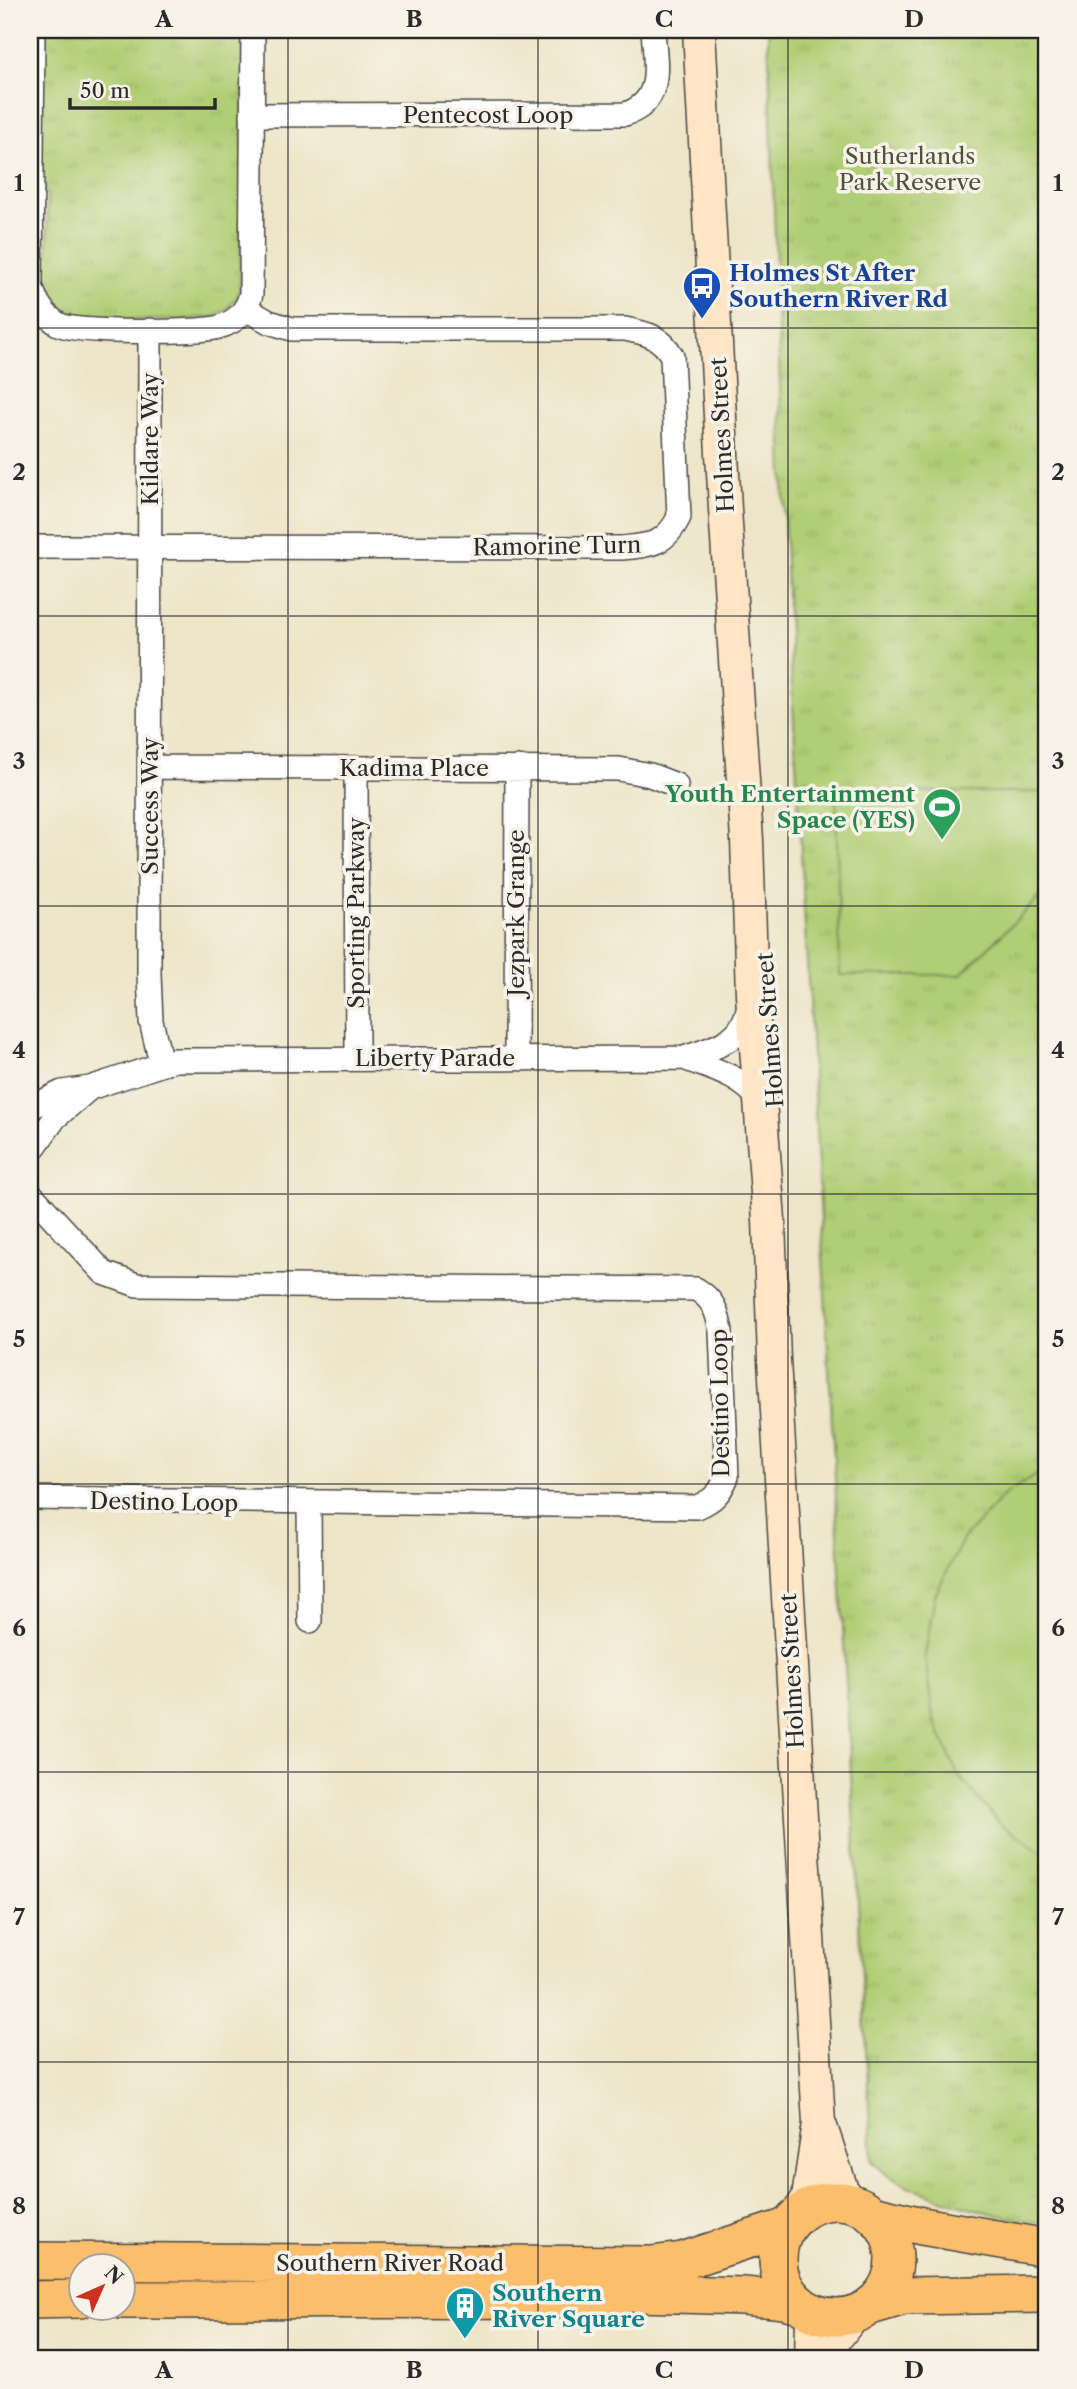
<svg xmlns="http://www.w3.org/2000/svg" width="1077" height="2389" font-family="'Libre Caslon Text',serif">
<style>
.park{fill:url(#park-tufts);stroke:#6e7c50;stroke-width:2}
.garden{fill:#b0ce75;stroke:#6e7c50;stroke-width:2}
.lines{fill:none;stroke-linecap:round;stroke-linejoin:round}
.minor-casing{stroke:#484743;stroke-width:26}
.secondary-casing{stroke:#484743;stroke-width:35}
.primary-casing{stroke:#484743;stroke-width:40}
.minor{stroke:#fff;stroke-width:23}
.secondary{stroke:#fde5c5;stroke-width:32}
.primary{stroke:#fabe6d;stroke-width:37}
.grid{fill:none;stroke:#2b2b2b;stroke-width:2;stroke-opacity:0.55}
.labels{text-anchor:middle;stroke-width:7;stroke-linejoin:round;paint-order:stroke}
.street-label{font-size:23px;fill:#2b2b2b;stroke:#f7f3e8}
.park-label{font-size:23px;fill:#4c543e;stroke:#f7f3e8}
.transit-label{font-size:23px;font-weight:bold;fill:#164399;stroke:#f7f3e8;text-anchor:start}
.leisure-label{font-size:23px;font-weight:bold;fill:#27864d;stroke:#f7f3e8;text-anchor:end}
.culture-label{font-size:23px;font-weight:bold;fill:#0d838f;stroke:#f7f3e8;text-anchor:start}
.neatline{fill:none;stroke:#2b2b2b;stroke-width:2.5}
.grid-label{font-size:23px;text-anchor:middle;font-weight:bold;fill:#2b2b2b}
</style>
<defs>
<pattern id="park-tufts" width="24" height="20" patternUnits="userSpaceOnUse" patternTransform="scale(1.75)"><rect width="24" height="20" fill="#b0ce75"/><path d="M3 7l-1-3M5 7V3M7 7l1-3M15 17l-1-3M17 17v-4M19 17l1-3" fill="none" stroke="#98b165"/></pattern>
</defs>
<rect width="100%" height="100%" fill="#f7f3e8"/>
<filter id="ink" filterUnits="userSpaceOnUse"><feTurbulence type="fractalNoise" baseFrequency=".0143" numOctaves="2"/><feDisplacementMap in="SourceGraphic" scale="14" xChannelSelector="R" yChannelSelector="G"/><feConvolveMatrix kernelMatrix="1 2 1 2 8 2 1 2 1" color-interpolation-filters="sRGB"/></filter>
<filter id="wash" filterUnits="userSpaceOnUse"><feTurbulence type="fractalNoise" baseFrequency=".00686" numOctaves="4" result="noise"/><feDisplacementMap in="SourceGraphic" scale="28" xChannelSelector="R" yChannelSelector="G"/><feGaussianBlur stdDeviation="1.57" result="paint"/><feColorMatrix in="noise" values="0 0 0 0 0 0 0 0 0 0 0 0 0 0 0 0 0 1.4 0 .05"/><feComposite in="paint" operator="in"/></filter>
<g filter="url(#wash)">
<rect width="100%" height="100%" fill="#eee5c8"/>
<!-- park -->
<path class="park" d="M41,30H237V37L244,40L240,290L237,297L227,309L214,317L179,320H79L63,314L50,300L43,289L41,253L48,249L47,193L41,188Z
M768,30H1047V2222C1011,2222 920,2196 889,2176C883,2172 878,2166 872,2161L787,595Z"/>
<!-- garden -->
<path class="garden" d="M836,792H1047V890L960,975H840Z
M1047,1469V1855L999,1823L958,1775L933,1718L925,1656L935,1595L963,1539L1005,1494Z"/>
</g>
<g filter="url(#ink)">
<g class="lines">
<!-- minor casing -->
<g class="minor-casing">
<path id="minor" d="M33,30L31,285C35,301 44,315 58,324C76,334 197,333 219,327C236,322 247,311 251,294L253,30
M252,115L625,114C665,102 655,62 653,30
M150,330L149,974L151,1021L161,1063
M30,547L622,548C651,545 665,545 679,517L672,356C661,336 646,333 625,329H292L269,322L246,309
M150,767L619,769L650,775L676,785
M356,768L357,1058
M516,1058L517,768
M684,1058C712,1069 742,1076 760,1101
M30,1108L62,1092L90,1088L175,1060L684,1058C704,1051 734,1044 743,1023C747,1017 748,1008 750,1001
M30,1153L55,1118L90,1088
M30,1193L104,1273L137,1285L696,1289C714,1300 717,1311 721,1331L727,1477C720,1493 714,1500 697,1507L30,1498
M309,1504L310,1621"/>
</g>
<!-- secondary casing -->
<g class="secondary-casing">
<path id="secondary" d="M699,30L725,509L747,840L752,995L769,1220L774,1360L819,2123L808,2198L797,2215
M821,2127L842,2190L852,2203
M808,2309L812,2319L811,2359
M820,2359L855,2313"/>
</g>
<!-- primary casing -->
<g class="primary-casing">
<path id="primary" d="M778 2259a58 58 0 1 1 116 0a58 58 0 1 1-116 0Z
M872,2214L922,2226L1047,2248
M30,2261L652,2265L682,2261L787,2227
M30,2300L80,2299
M122,2300L583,2299L634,2293L675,2294L744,2296L784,2300L800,2304
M870,2306L904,2296L1047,2294"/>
</g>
<!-- minor -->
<use href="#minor" class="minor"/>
<!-- secondary -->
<use href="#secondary" class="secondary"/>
<!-- primary -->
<use href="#primary" class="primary"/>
</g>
</g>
<!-- grid -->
<path class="grid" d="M288,30V2359M538,30V2359M788,30V2359M30,328H1047M30,616H1047M30,906H1047M30,1194H1047M30,1484H1047M30,1772H1047M30,2062H1047"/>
<!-- icons -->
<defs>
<g id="bus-pin" transform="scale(2.0125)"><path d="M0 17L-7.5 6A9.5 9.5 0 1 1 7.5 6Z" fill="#1a4fb4" stroke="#f7f3e8"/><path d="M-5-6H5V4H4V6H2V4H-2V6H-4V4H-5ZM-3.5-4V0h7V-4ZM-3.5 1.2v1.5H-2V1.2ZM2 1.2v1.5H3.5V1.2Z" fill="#fff"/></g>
<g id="stadium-pin" transform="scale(2.0125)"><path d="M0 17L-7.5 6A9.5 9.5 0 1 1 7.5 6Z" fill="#2e9e5b" stroke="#f7f3e8"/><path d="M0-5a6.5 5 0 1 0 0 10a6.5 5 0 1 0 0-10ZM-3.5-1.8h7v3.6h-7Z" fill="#fff"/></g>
<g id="building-pin" transform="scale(2.0125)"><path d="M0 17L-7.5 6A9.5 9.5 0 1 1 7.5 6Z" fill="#0f9aa8" stroke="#f7f3e8"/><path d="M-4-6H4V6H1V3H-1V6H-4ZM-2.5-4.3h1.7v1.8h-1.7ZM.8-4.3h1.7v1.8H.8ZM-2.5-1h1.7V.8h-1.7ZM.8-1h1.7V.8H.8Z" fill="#fff"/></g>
</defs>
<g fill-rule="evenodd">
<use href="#bus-pin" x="702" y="286"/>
<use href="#stadium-pin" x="942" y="807"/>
<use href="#building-pin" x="465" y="2306"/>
</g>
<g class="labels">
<!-- street labels -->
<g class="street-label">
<text x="488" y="123">Pentecost Loop</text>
<text transform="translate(722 435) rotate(-93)" y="8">Holmes Street</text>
<text transform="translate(150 439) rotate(-90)" y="8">Kildare Way</text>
<text transform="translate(557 546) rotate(-1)" y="8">Ramorine Turn</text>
<text x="414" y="776">Kadima Place</text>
<text transform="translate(150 806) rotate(-90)" y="8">Success Way</text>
<text transform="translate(356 913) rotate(-90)" y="8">Sporting Parkway</text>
<text transform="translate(516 913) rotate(-90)" y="8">Jezpark Grange</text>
<text transform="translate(770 1030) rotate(-94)" y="8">Holmes Street</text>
<text x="435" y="1066">Liberty Parade</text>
<text transform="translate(720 1403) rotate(-91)" y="8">Destino Loop</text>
<text transform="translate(164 1502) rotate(1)" y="8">Destino Loop</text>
<text transform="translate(792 1671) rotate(-93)" y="8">Holmes Street</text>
<text x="390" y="2271">Southern River Road</text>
</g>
<!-- park labels -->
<g class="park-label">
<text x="910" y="164">Sutherlands<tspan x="910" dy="26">Park Reserve</tspan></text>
</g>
<!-- transit labels -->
<g class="transit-label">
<text x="729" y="281">Holmes St After<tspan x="729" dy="26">Southern River Rd</tspan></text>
</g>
<!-- leisure labels -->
<g class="leisure-label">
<text x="915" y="802">Youth Entertainment<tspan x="915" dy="26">Space (YES)</tspan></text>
</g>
<!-- culture labels -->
<g class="culture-label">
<text x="492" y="2301">Southern<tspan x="492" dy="26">River Square</tspan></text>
</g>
</g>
<!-- margin -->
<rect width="1077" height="2389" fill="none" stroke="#f7f3e8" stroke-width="77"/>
<!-- north arrow -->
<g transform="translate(102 2287) rotate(45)"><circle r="33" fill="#f7f3e8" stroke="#a5a39c" stroke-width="2"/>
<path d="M0-5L12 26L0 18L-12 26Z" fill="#c8321e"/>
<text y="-10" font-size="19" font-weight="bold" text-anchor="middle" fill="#2b2b2b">N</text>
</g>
<!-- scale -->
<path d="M70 98v10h145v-10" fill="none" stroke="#2b2b2b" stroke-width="3.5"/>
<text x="80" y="98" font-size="21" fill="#2b2b2b" stroke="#f7f3e8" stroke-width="5" paint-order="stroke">50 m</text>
<rect x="38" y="38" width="1000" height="2312" class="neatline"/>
<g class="grid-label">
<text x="164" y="27">A</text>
<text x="414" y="27">B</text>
<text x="664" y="27">C</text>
<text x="914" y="27">D</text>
<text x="19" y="191">1</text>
<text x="1058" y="191">1</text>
<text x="19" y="480">2</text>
<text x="1058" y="480">2</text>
<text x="19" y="769">3</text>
<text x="1058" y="769">3</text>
<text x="19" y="1058">4</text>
<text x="1058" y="1058">4</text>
<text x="19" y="1347">5</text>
<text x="1058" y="1347">5</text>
<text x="19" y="1636">6</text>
<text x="1058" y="1636">6</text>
<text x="19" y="1925">7</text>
<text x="1058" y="1925">7</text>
<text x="19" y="2214">8</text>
<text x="1058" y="2214">8</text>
<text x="164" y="2378">A</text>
<text x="414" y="2378">B</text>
<text x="664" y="2378">C</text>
<text x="914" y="2378">D</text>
</g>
</svg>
